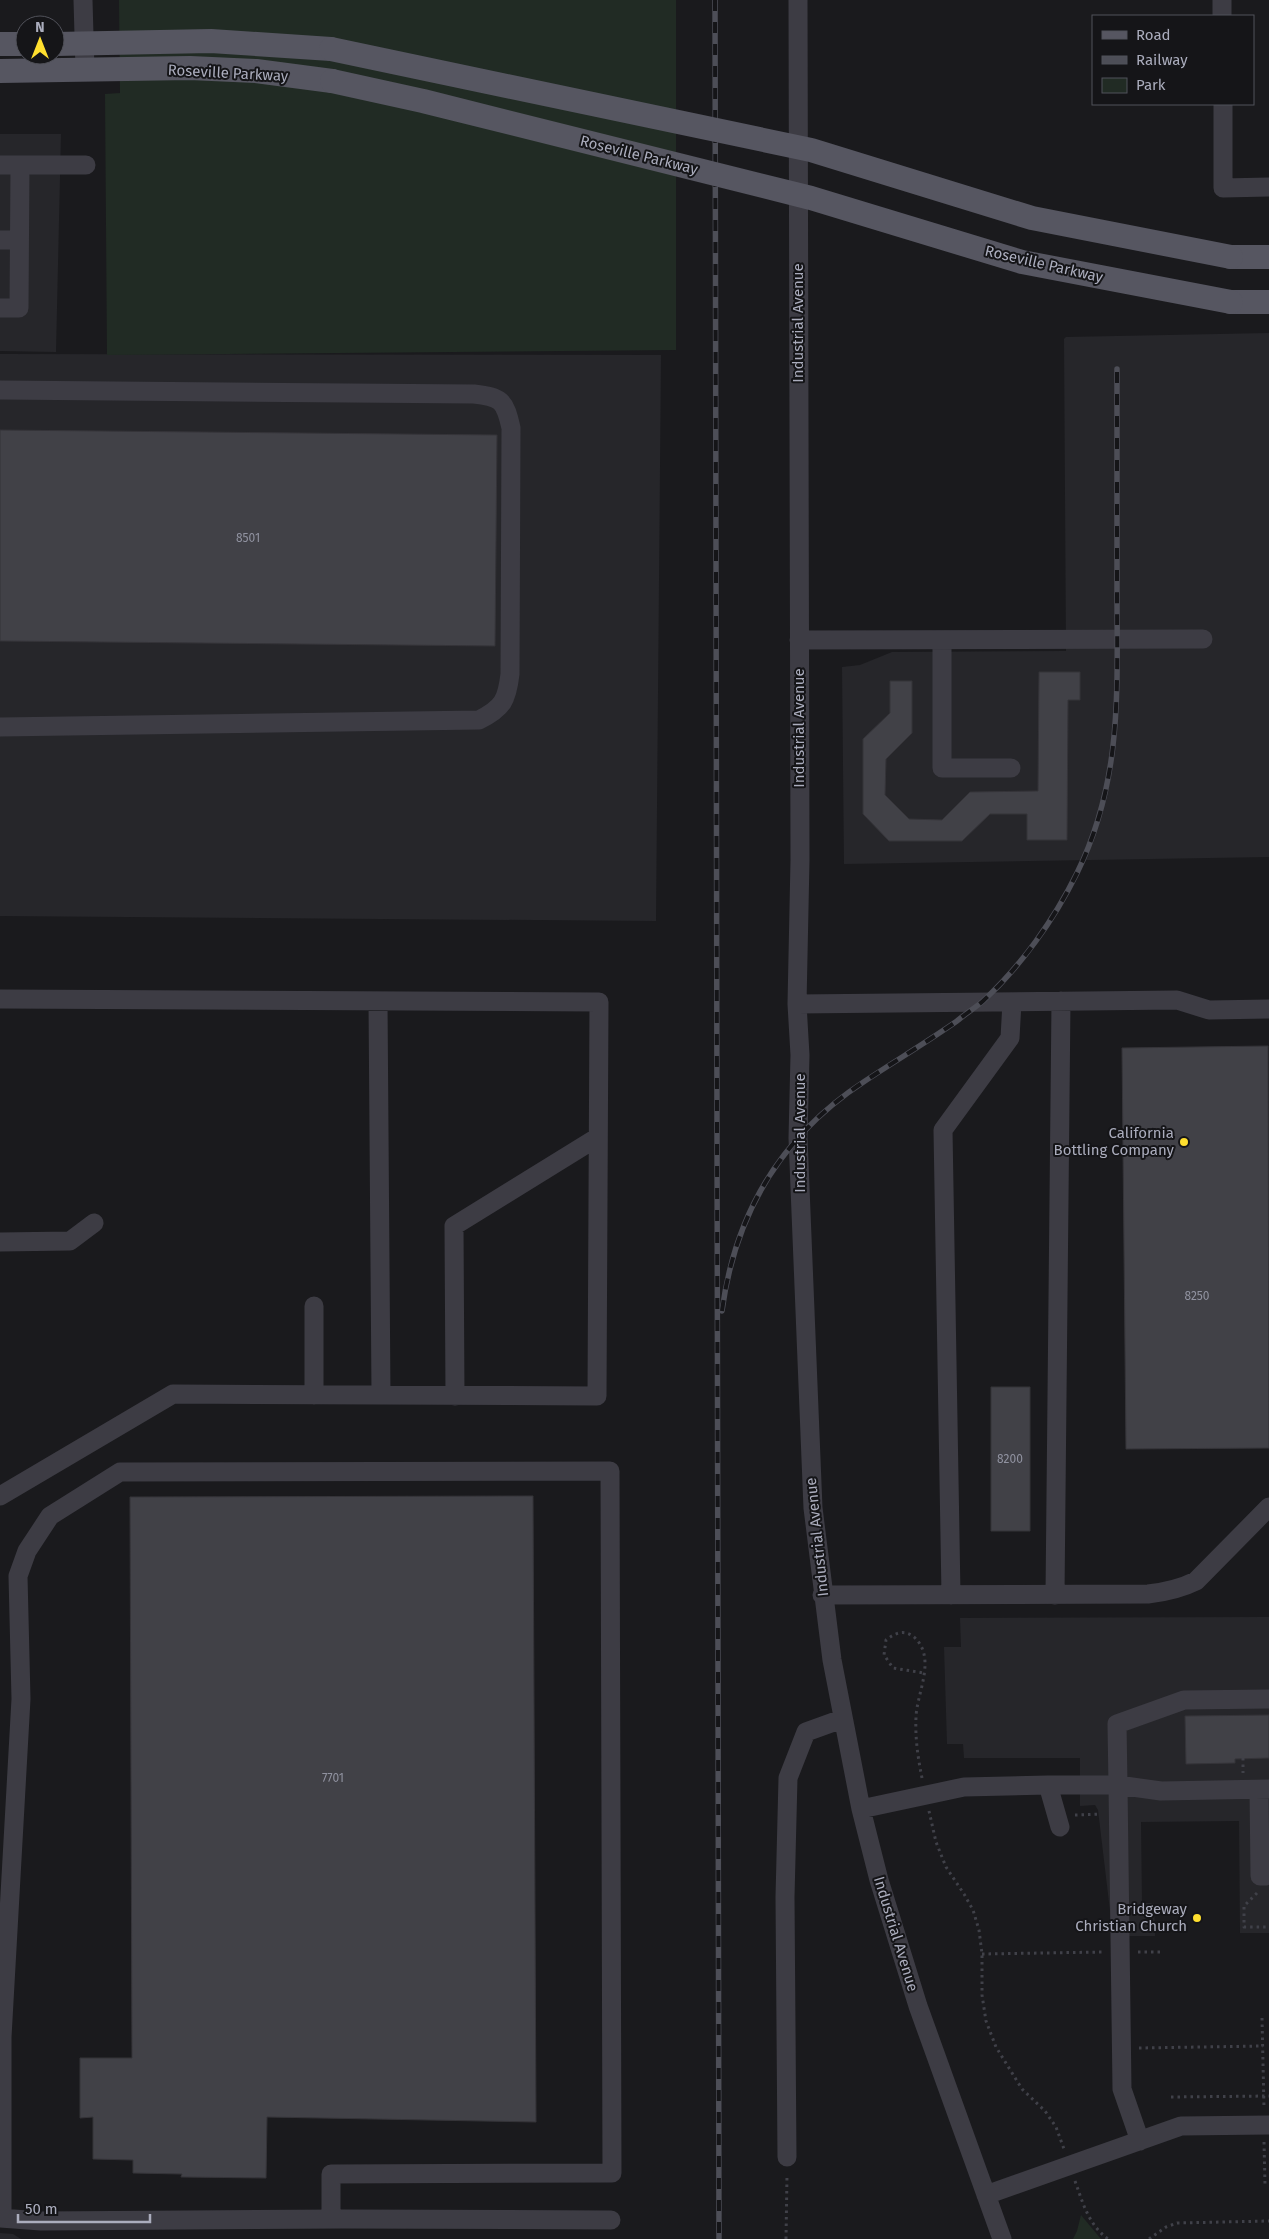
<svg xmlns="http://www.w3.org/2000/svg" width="1269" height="2239" font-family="'Fira Sans',sans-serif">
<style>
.built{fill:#26262a}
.green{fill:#212b24}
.building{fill:#414147;stroke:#353439}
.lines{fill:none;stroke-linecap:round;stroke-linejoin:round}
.path{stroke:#404149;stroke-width:3;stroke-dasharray:2.5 4;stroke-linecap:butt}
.minor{stroke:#3d3c44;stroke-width:19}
.major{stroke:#565661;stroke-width:24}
.rail-casing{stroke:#4d4e57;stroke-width:5.5}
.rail{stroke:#151518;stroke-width:4;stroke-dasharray:11;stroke-linecap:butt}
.major-bridge{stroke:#565661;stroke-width:24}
.poi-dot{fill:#ffdf2f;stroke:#151518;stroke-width:2}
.labels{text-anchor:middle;stroke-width:4;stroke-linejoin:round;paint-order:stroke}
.number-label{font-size:12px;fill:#9092a0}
.street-label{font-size:15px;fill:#abadbd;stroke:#151518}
.poi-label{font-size:15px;fill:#abadbd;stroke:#151518;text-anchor:end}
</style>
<rect width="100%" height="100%" fill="#1a1a1d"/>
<!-- built -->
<path class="built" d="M0,134H61L56,352L0,351Z
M1269,333V857L844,864L842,667L860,665L892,652L1066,651L1064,339L1066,337Z
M0,354L661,355L656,921L0,916Z
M1269,1617V1933H1240L1239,1821L1141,1822L1142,1903H1154L1155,1936H1113L1098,1810L1095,1805L1080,1806V1758H964L963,1744H947L944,1647H961L960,1618Z
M0,2233L13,2234L21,2239H0Z"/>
<!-- green -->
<path class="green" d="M119,0H676V350L107,355L105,94L120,93Z
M1081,2215L1101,2239H1073L1077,2231Z"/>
<!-- building -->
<path class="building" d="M0,430L497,435L495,646L0,641Z
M1039,672H1080V700H1068L1067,840H1027V814H990L962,841H889L863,814V739L890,713V681H912V733L886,759L885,795L909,819L942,820L970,792L1038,791Z
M1268,1046L1269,1448L1126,1449L1122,1048Z
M991,1387H1030V1531H991Z
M533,1496L536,2122L267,2117L266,2178L181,2177L182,2174L133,2173V2160L93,2159V2117L80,2118V2058H132L130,1497Z
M1269,1715V1758L1235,1759V1763L1186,1764L1185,1716Z"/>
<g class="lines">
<!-- path -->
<path class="path" d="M1243,1758V1773
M922,1778C918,1758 915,1738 916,1717C917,1692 937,1658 914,1637C904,1629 895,1633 886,1640L884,1655L893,1668L924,1673
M929,1811L936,1842L946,1867L964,1894L973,1910L979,1930L982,1954V1995L986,2021L996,2047L1022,2089L1045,2111L1056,2127L1064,2149
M1075,1815L1101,1814
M1257,1893L1244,1906V1927H1269
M1138,1952H1162
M982,1954L1104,1952
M1262,2018L1264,2108
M1139,2048L1263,2046
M1171,2097L1269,2096
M1264,2142L1265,2184
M1075,2181C1083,2203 1088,2224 1108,2239
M786,2239L787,2175
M1149,2239L1166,2227L1177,2223L1269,2221"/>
<!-- minor -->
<path class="minor" d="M83,0L85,70
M798,0L800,860L797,1004L800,1055L798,1138L813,1508L832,1660L861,1809L879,1880L918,2006L1002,2239
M1222,0V16
M1223,104V188L1269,187
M0,165H20L19,308H0
M20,165H86
M0,240H19
M0,390L474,394C501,397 505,400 511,428L510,674C507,700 503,708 479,720L0,727
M799,640L1203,639
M942,640V768H1011
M0,999L599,1002L597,1396L173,1394L0,1496
M378,1001L381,1395
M797,1004L1177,1000L1209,1010L1269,1009
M0,1242L70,1241L94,1223
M314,1395V1306
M455,1396L454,1226L598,1137
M822,1595L1148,1594C1166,1592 1180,1589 1196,1581L1269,1507
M951,1595L943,1130L1010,1038L1012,1002
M1055,1595L1061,1001
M1048,1785H1118L1117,1724L1184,1700L1269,1699
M1259,1790L1260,1876H1265
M861,1809L964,1787L1048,1785L1060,1827
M1140,2141L1122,2089L1118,1785L1161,1791L1269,1789
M787,2157L785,1897L788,1778L806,1732L842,1719
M986,2195L1181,2126L1269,2125
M0,2218L41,2221L342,2219L611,2220
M2,2218V2037L21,1699L18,1576L27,1551L50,1516L120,1472L610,1471L612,2173L331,2174V2219"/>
<!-- major -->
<path class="major" d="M0,44H25
M55,44L211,41L331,49
M0,71L190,68L256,71L332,81
M1231,257H1269
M1231,302H1269"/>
<!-- rail casing -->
<g class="rail-casing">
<path id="rail" d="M715,0L719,2239
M722,1311C735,1213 782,1135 865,1081C895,1061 927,1042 957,1021C965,1014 975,1008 983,1001C1021,966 1054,920 1077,873C1123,779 1117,690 1117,589C1117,515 1117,442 1117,369"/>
</g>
<!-- rail -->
<use href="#rail" class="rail"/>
<!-- major-bridge -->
<path class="major-bridge" d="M331,49L811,150L1032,218L1231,257
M332,81L423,101L811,198L1022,262L1231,302"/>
</g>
<!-- markers -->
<g class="poi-dot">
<circle cx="1184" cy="1142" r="5"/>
<circle cx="1197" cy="1918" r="5"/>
</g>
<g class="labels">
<!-- number labels -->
<g class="number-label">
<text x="248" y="542">8501</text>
<text x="1197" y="1300">8250</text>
<text x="1010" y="1463">8200</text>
<text x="333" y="1782">7701</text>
</g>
<!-- street labels -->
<g class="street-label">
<text transform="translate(228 73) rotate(3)" y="5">Roseville Parkway</text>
<text transform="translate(639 155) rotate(14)" y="5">Roseville Parkway</text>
<text transform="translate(1044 264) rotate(13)" y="5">Roseville Parkway</text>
<text transform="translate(798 323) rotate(-90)" y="5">Industrial Avenue</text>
<text transform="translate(799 728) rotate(-90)" y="5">Industrial Avenue</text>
<text transform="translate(800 1133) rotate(-90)" y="5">Industrial Avenue</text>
<text transform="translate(817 1537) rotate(-96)" y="5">Industrial Avenue</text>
<text transform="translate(896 1934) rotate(73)" y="5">Industrial Avenue</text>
</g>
<!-- poi labels -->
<g class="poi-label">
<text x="1174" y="1138">California<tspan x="1174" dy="17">Bottling Company</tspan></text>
<text x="1187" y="1914">Bridgeway<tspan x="1187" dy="17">Christian Church</tspan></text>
</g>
</g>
<!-- legend -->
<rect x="1092" y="15" width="162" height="90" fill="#151518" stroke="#51525a"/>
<rect x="1102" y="31" width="25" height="8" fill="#565661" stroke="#51525a"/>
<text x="1136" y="40" font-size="15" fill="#abadbd">Road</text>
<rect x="1102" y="56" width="25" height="8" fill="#4d4e57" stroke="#51525a"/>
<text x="1136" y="65" font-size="15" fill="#abadbd">Railway</text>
<rect x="1102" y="78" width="25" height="15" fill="#212b24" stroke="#51525a"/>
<text x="1136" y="90" font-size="15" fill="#abadbd">Park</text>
<!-- north arrow -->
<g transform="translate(40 40)"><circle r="24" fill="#151518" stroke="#51525a"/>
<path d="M0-4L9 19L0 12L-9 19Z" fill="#ffdf2f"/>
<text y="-8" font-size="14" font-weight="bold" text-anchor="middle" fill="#abadbd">N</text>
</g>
<!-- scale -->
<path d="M18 2214v8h132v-8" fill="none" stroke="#abadbd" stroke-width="2.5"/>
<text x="25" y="2214" font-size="15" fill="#abadbd" stroke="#151518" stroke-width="4" paint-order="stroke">50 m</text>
</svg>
